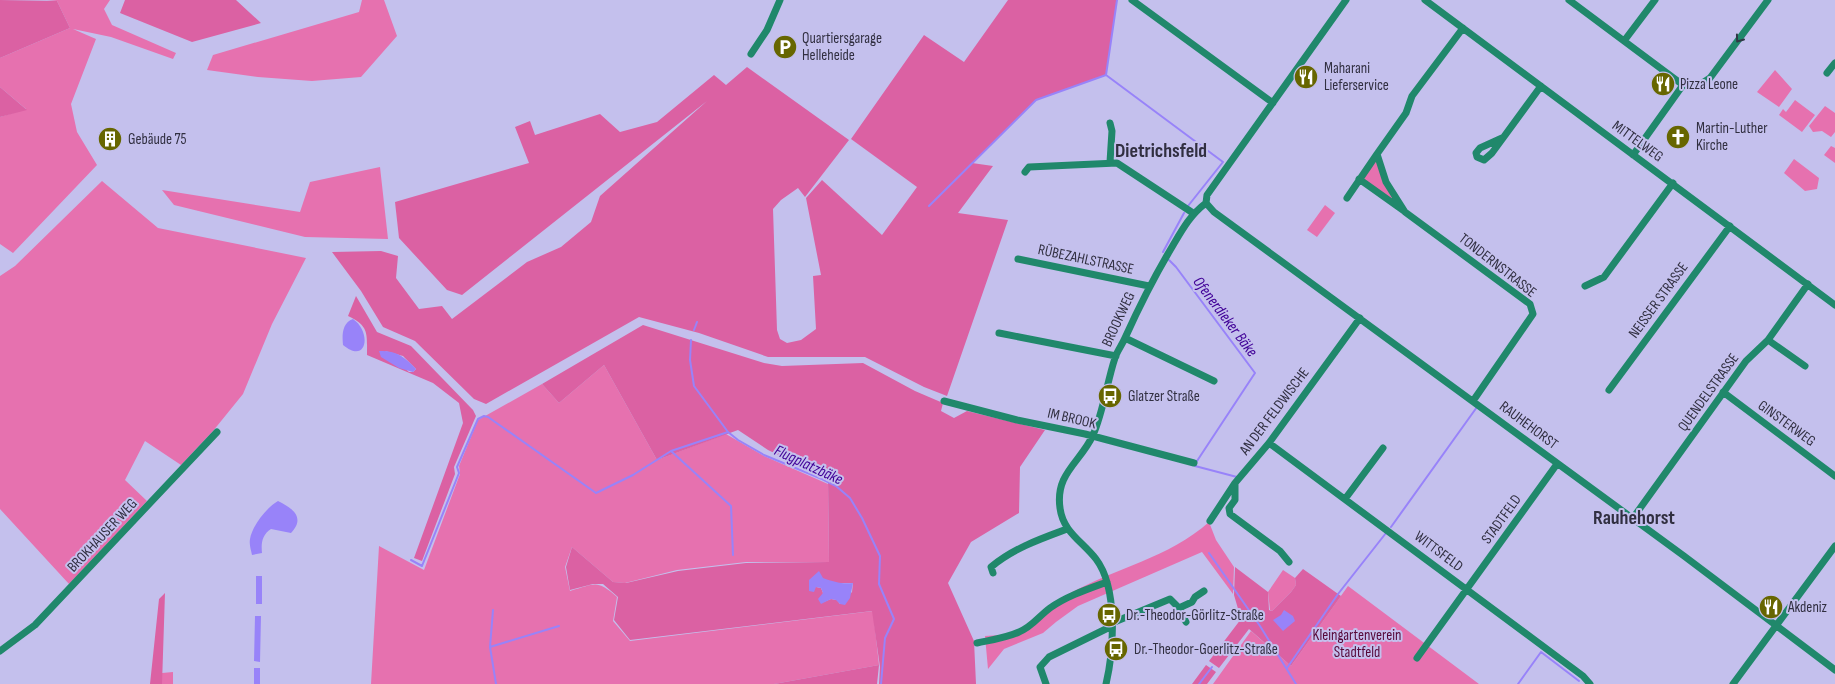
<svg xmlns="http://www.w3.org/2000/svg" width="1835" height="684" font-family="'Sofia Sans Condensed',sans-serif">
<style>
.green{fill:#e671af}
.forest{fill:#db61a3;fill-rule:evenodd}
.water{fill:#9883f9}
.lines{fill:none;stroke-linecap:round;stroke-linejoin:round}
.stream{stroke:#9883f9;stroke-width:2}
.minor{stroke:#20886b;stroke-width:7}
.oneway{stroke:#2f3845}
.labels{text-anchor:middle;stroke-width:4;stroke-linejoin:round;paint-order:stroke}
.poi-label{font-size:15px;fill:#312f41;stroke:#c4c0ed;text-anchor:start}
.street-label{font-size:15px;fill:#312f41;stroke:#c4c0ed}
.park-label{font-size:15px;fill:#570839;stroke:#c4c0ed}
.water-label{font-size:16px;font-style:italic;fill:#400097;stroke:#c4c0ed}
.district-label{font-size:20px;font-weight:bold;fill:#312f41;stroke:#c4c0ed}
</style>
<rect width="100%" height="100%" fill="#c4c0ed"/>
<!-- green -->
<path class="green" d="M47,0H110L104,9L112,25L176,53L173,59L111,37L73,29L96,39L71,104L77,132L97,165L13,253L0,244V117L26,109L0,87V58L70,28L57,1Z
M362,0H384L397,36L361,77L312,81L258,77L207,70L213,55L359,12Z
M1775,70L1792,89L1779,107L1757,92Z
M1795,100L1815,115L1802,132L1779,115L1783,109L1786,112Z
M1825,106L1835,113V132L1831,137L1822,131L1813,132L1809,126Z
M1831,146L1835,148V163L1824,155Z
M1377,154L1386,182L1405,212L1359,179Z
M1794,159L1819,178L1817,189L1805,191L1784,173Z
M380,167L388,239L305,237L174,205L162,190L300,212L310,182Z
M102,181L158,228L306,258L272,324L243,394L213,431L181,465L145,441L125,480L147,501L69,584L0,509V276L15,266Z
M1325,205L1335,213L1317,237L1307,230Z
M604,365L657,460L726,434L764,456L828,484L829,562H746L677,570L625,583L613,582L572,547L565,567L570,591C596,584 596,579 617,597L613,621L630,641L873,611L879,665L774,684H371L379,546L424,570L460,474L459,466L478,420L542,384L559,403Z
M1209,522L1216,540L1234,567L1233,594L1202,552L1078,606L1056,622L1043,633L1004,649L988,669L985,636C996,635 1006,636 1016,632C1034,624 1051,604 1069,594C1115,568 1169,558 1209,522Z
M1283,570L1295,578L1296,585L1291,592L1272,611L1270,610L1268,592Z
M1348,586L1479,684H1213L1251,631L1291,666Z
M173,672V684H162V673Z"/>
<!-- forest -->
<path class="forest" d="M0,0L57,1L70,28L0,58Z
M125,0H236L261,23L192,42L120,13Z
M1008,0H1117L1106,75L1036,100L972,163L993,166L958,213L1008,220L947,396L924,387L865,357H768L699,333L639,317L486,404L474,399L415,341L383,327L361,291L332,252L381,251L398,256L396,278L419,309L442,306L452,319L527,262L561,247L591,222L600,196L707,101L462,295L447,290L399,238L395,202L529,163L515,127L530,121L535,135L600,114L620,132L657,122L714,75L726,85L747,67L849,140L805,197L798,188L781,200L773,209L777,330L780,339L787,343L801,340L816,329L813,276L821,275L806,198L822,180L882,235L917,187L851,139L924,35L964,62Z
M0,87L27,110L0,117Z
M356,296L377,332L411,346L473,410L476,416L454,467L455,474L422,561L414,558L463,423L459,403L433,383L367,355C367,333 369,326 348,316ZM385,351L403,356L416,369L413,372H409Z
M643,325L764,363L782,366L863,363L915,391L943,403L941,411L954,418L967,411L1045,430L1020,467L1019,513L971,542L948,583L974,641L976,684H879L880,667L872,611L630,640L614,620L618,597L603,584H593L570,590L566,567L572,547L613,582L626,583L678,571L746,563L829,562L828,479L768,450L738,430L657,460L604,365L559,403L542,384ZM835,583H853L852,592L840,604L837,600L831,599L821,603L823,593L821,588L816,587Z
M1235,567L1268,592L1269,610L1272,611L1291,592L1296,585L1295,578L1303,569L1341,596L1291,666L1249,629L1219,668L1209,661L1241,619L1234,595Z
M165,593L162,684H150L159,599Z
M879,665L877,684H774Z
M1206,665L1216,672L1207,684H1192Z"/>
<!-- water -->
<path class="water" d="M353,319C372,332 367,365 343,345C342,335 342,323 353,319Z
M379,351C396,350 405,357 416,369L413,372L399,368L381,357Z
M278,501C292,508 306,517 291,533L271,529C262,535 261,543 262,553L252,555C251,550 249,545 250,539C252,526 267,507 278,501Z
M819,571L823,578C834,582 841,584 853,583L850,598L845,605L840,604L836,600L831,599L821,604L818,599L823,593L821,588L816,587L814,592L809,591V580Z
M256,576H262V604H256Z
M1284,610L1293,616L1295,621L1283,631L1273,620L1281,615Z
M255,616H261L260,662L254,661Z
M254,668H260V684H254Z"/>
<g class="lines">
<!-- stream -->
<path class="stream" d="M1117,0L1106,75L1223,162L1188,206
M929,206L1036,100L1106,75
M1163,252L1184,213
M1169,260L1176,267L1255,373L1197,461
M694,330L697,322
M691,340L690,360L694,386L728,432L738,440L764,455L822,479L836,486L850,498L862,518L880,556L879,584L894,619L885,638L881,684
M671,451L731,506L733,555
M1195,466L1237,477
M1391,527L1477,407
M1209,553L1260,626L1296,684
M411,560L422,566L459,473L457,467L478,419L484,416L488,417L596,493L633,475L671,451L728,432
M493,610L490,647L496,684
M490,647L559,626
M1287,668L1338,594L1386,533
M1199,684L1212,667
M1518,684L1541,652L1579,681"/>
<!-- minor -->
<path class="minor" d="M1132,0L1273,103
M1425,0L1835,305
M1569,0L1683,85
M1463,28L1412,96L1406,113L1377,154L1386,182L1405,212L1530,304L1533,314L1473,401
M1624,41L1655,0
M751,54L767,30L780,0
M1827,73L1835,63
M1683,85L1698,86L1710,78L1768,0
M1502,138L1480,148L1476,153L1477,157L1484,160L1492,153L1541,86
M1633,155L1683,85
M1110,162L1112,131L1110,123
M1025,172L1029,167L1117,163L1193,213
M1359,179L1404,211
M1347,198L1377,154
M1206,203L1214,212L1684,556L1835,670
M1206,203L1207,195L1346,0
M1018,259L1149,286
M1585,286L1604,277L1673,183
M999,333L1116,356
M1125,338L1214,381
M1768,340L1805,366
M1609,390L1730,226
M1723,392L1835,476
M944,401L1017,420L1085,434L1194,463
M1269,443L1583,676L1590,684
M1235,484V500L1229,508L1230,514L1280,551L1289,562
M1345,499L1383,448
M1633,518L1746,361L1768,340L1808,284
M1210,521L1235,483L1269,443L1360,318
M993,573L991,567C1014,548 1040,539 1067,529
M1179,608L1192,602L1195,597L1204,591
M1112,623L1170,599L1179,608L1186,622
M977,643C991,640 1006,638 1019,632C1032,627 1039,616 1050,608C1067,596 1088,589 1107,582
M0,651L35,625L217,432
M1417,658L1557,464
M1046,684L1040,667L1049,657L1112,626
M1106,684C1114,650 1118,588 1096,559C1082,541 1063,532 1060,508C1055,473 1081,462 1093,435C1103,413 1107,382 1115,358C1117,351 1122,345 1125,338C1139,307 1154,277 1172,247C1182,230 1190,215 1206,203
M1733,684L1835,546"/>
</g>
<!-- one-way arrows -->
<defs><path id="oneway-chevron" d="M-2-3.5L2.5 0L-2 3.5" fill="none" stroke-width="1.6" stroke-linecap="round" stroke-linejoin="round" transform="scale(1.25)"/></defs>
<use class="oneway" href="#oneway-chevron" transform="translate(1739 39) rotate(126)"/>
<!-- icons -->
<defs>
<g id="parking-disc" transform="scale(1.25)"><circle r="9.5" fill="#676600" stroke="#c4c0ed"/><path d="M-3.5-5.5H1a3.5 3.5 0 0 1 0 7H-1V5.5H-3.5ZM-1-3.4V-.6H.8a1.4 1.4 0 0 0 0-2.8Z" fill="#fff"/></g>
<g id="restaurant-disc" transform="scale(1.25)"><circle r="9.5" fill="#676600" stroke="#c4c0ed"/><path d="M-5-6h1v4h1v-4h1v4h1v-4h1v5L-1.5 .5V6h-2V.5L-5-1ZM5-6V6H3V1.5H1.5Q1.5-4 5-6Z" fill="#fff"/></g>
<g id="church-disc" transform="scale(1.25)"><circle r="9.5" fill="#676600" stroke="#c4c0ed"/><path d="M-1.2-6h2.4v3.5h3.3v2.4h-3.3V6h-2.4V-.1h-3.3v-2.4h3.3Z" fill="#fff"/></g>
<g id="building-disc" transform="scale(1.25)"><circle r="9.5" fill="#676600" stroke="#c4c0ed"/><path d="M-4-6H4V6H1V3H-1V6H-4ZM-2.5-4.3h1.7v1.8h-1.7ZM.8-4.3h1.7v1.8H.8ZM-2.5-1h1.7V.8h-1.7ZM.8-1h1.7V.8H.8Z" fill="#fff"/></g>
<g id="bus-disc" transform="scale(1.25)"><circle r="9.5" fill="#676600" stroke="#c4c0ed"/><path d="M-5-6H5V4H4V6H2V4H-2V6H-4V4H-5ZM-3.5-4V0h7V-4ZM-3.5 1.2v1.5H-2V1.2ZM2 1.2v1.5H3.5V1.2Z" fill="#fff"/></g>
</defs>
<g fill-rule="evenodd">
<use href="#parking-disc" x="785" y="47"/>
<use href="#restaurant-disc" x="1306" y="77"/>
<use href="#restaurant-disc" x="1663" y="84"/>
<use href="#church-disc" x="1678" y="137"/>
<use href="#building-disc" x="110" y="139"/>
<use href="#bus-disc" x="1110" y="396"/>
<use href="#restaurant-disc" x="1771" y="607"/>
<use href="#bus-disc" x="1109" y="615"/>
<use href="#bus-disc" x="1116" y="649"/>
</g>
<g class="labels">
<!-- poi labels -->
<g class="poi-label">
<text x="802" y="43">Quartiersgarage<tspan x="802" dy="17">Helleheide</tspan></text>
<text x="1324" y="73">Maharani<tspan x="1324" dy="17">Lieferservice</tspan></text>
<text x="1680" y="89">Pizza Leone</text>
<text x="1696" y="133">Martin-Luther<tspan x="1696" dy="17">Kirche</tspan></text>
<text x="128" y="144">Gebäude 75</text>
<text x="1128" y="401">Glatzer Straße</text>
<text x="1788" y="612">Akdeniz</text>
<text x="1126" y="620">Dr.-Theodor-Görlitz-Straße</text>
<text x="1134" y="654">Dr.-Theodor-Goerlitz-Straße</text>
</g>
<!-- street labels -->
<g class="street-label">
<text transform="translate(1638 141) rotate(36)" y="5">MITTELWEG</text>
<text transform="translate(1086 259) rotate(12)" y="5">RÜBEZAHLSTRASSE</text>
<text transform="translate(1498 265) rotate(38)" y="5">TONDERNSTRASSE</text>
<text transform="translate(1658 300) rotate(-54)" y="5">NEISSER STRASSE</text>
<text transform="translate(1118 319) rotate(-65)" y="5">BROOKWEG</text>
<text transform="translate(1708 392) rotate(-54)" y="5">QUENDELSTRASSE</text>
<text transform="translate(1274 411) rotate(-53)" y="5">AN DER FELDWISCHE</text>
<text transform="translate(1072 418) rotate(13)" y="5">IM BROOK</text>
<text transform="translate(1787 423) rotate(36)" y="5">GINSTERWEG</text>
<text transform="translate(1529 425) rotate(37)" y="5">RAUHEHORST</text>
<text transform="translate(1501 519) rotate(-54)" y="5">STADTFELD</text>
<text transform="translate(102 535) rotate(-47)" y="5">BROKHAUSER WEG</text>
<text transform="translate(1439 551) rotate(37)" y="5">WITTSFELD</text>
</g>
<!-- park labels -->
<g class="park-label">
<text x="1357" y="640">Kleingartenverein<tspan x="1357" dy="17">Stadtfeld</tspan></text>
</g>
<!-- water labels -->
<g class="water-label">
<text transform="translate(1226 316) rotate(53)" y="6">Ofenerdieker Bäke</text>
<text transform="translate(809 464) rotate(25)" y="6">Flugplatzbäke</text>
</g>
<!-- district labels -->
<g class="district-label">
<text x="1161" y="157">Dietrichsfeld</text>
<text x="1634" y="524">Rauhehorst</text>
</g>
</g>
</svg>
